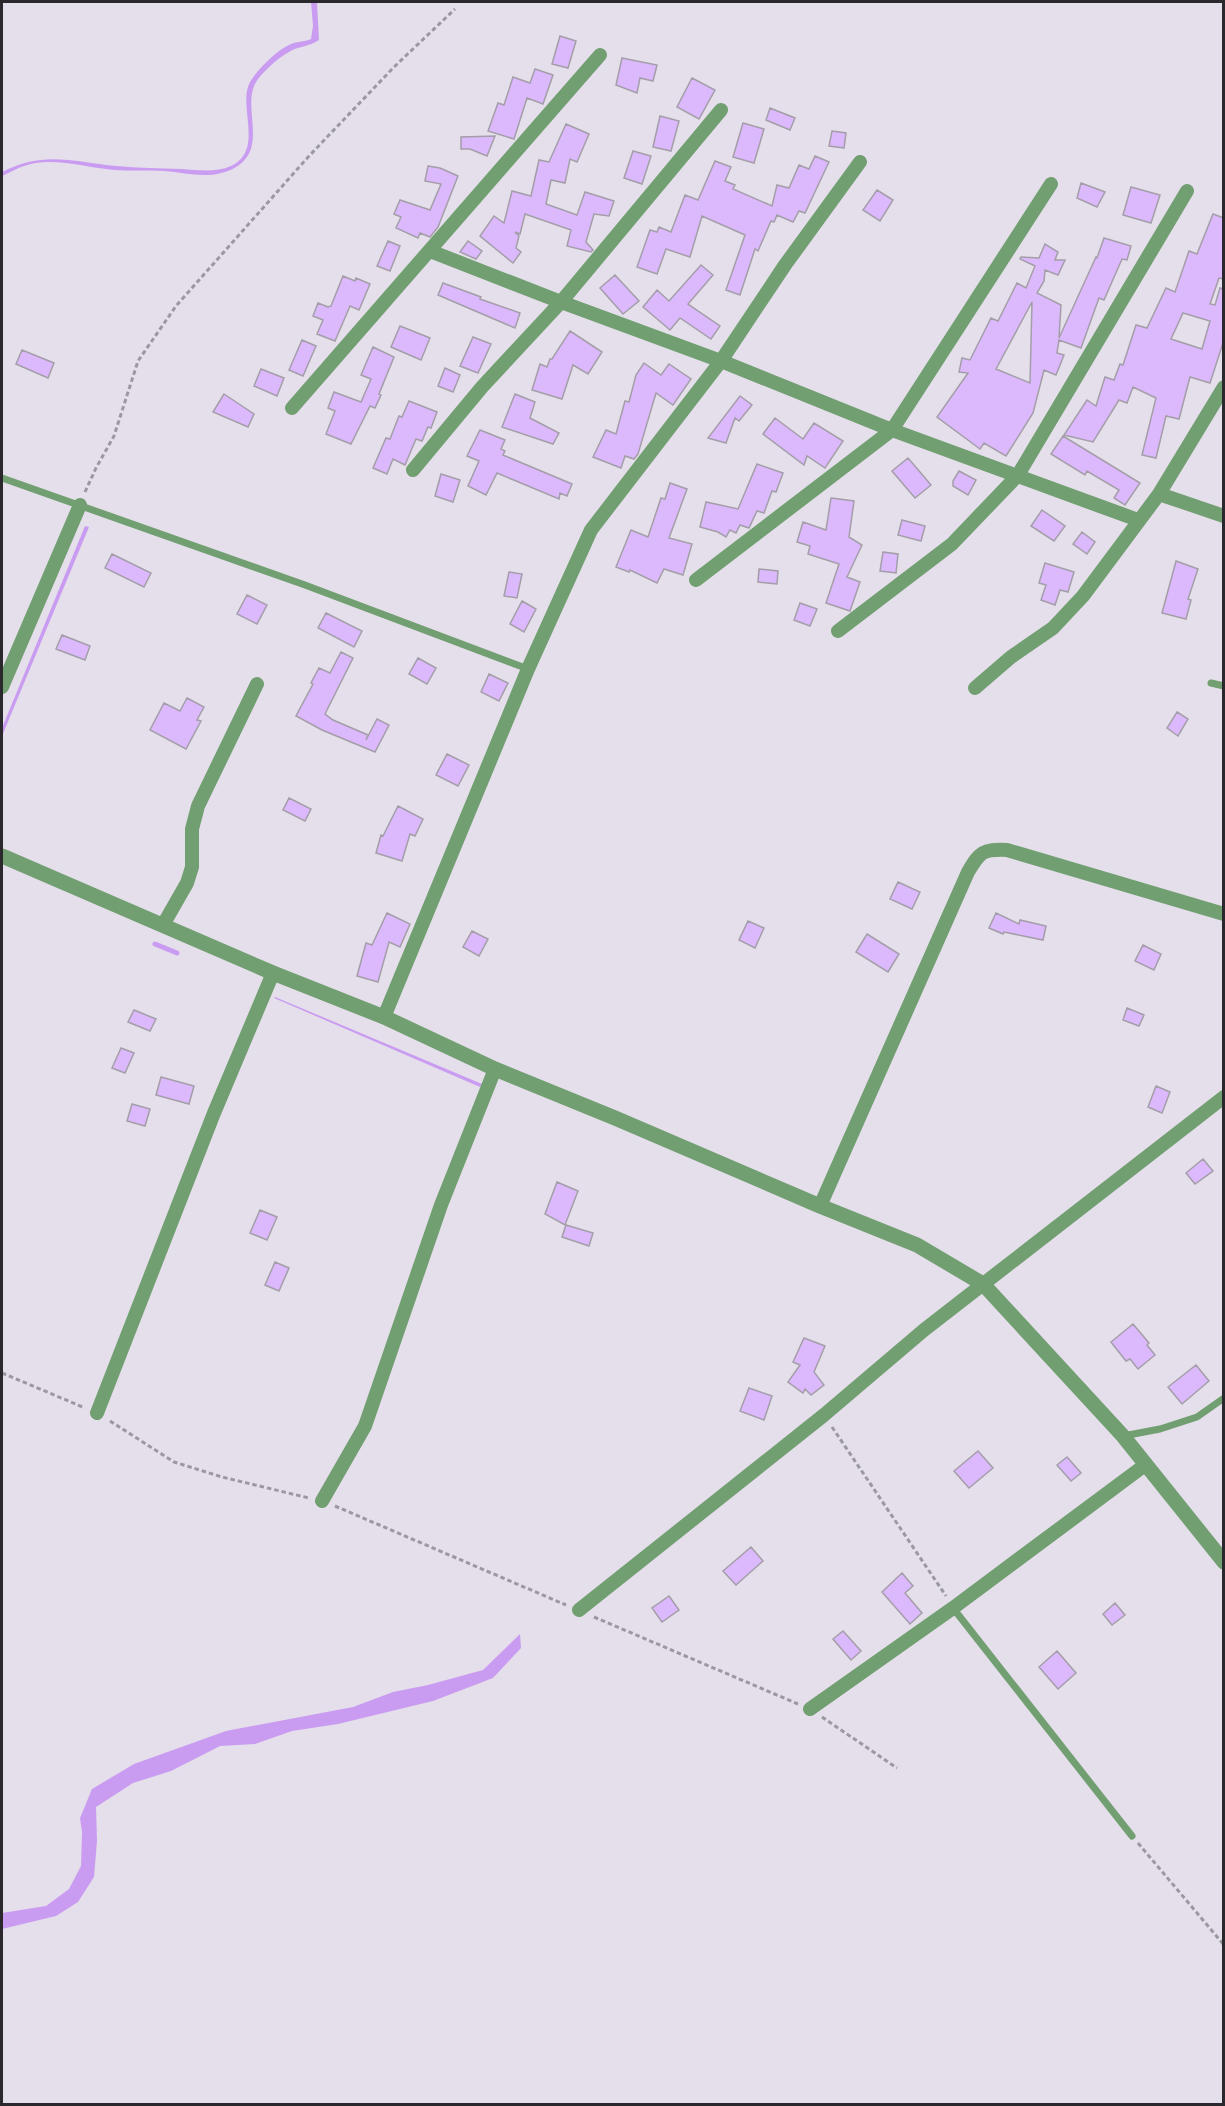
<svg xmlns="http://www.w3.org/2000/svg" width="1225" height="2106" font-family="Lora,serif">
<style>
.water{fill:#ca9cf1}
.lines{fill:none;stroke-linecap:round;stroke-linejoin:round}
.stream{stroke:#ca9cf1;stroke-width:5}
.building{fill:#dcb8fd;stroke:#a39ea8;stroke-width:1.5;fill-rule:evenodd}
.path{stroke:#9c98a0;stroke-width:3;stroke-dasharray:4.5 3;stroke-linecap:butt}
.service{stroke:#729f71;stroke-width:7}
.minor{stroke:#729f71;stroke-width:14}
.tertiary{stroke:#729f71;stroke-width:15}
</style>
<rect width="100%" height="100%" fill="#e4dfea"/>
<!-- water -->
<path class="water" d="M311,2H317L319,40C309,47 298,46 289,52C278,58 266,69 258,79C239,104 270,147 236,167C212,181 189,173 164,171C147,170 130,171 114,170C87,168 58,158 31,164C21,166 11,172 2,176V172C44,150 73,162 117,166C138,168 160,168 181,169C198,170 215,173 231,166C265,150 237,105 250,82C257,70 276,51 289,45C296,41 304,42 311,39L313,26Z
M85,526L89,527L2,736V728Z
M275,997L482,1084L480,1087L274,998Z
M520,1634L521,1648L493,1678L433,1701L338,1724L292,1731L255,1744L220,1746L171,1771L133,1783L96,1807L97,1841L94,1877L78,1902L56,1916L2,1929V1913L46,1906L69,1889L81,1866L82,1832L80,1818L92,1789L134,1764L226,1731L353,1707L393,1692L428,1685L483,1670Z"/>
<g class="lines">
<!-- stream -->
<path class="stream" d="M155,944L177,953"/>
</g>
<!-- building -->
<path class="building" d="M560,36L576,41L568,68L552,64Z
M622,58L657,65L653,81L640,78L637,93L616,85Z
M535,69L553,75L543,104L527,98L514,139L488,131L498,103L504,105L513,77L530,83Z
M692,78L715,90L699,119L677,107Z
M770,108L795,118L790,130L766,120Z
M660,116L679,121L671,151L653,147Z
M743,123L764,129L754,163L733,157Z
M566,124L589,134L577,162L570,159L565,183L551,180L546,204L577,215L585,192L614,201L609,216L594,214L586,242L593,250L591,252L567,246L571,230L525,214L520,234L515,232L519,236L516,248L521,252L513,263L480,236L494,216L504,223L512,191L531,196L539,160L549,162Z
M832,131L846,133L844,148L829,146Z
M495,136L487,156L470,149H461V137Z
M633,151L651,156L642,184L624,178Z
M815,156L829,162L805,213L799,211L793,222L777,215L774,222L771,221L758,251L755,249L740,295L726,290L745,235L702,216L690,257L666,249L657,274L637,267L650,230L657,232L659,227L671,232L685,195L698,200L715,161L731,167L725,181L735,185L733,189L772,206L777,185L789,188L799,165L809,169Z
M428,166L440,168L458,176L438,227L430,237L420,233L418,238L396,228L401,217L394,214L400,200L430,210L441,184L425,181Z
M1081,183L1105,192L1097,207L1077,198Z
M1131,187L1160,195L1151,223L1123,215Z
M877,190L893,200L880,221L863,210Z
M1213,214L1224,218V279L1219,278L1210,304L1215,305L1220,288L1224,289V340L1210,383L1190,377L1179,419L1166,416L1156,458L1142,455L1156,398L1133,387L1127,403L1119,400L1093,442L1064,435L1087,400L1096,406L1105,377L1114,380L1120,364L1123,365L1136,325L1147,328L1166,288L1175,292L1189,251L1197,254ZM1183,313L1210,321L1202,349L1171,339Z
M1104,238L1131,246L1127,260L1122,259L1104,300L1099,298L1081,348L1059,340L1057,353L1064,355L1056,375L1044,370L1033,413L1006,456L984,443L980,449L937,417L968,373L959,372L962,358L970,360L991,318L998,321L1017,283L1026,288L1035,266L1020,259L1021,257L1039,258L1045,244L1058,252L1055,260H1065L1058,275L1045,270L1044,281L1037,293L1061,305L1059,338L1096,257L1097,258ZM1032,302L1030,383L996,369Z
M388,241L400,246L390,271L377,266Z
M468,241L482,251L476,259L460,252Z
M701,265L713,275L688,304L720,326L711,339L680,318L670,330L643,307L657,290L669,301Z
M615,275L639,301L623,314L600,288Z
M343,276L355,281L356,278L370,284L359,310L350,306L335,341L317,334L323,320L313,316L318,303L328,307L331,306Z
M443,283L481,297L480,299L520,313L515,328L438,295Z
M400,326L430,338L421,360L391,347Z
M570,331L602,352L588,374L573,365L562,399L532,390L540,364L547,367L550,359H552Z
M473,337L491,344L478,373L460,366Z
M302,340L316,346L303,376L289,370Z
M373,347L394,357L379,394L381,395L375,408L370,406L351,444L326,434L335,411L328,408L334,392L361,402L371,379L361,375Z
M22,350L54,363L48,378L16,364Z
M644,363L661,375L669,364L691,379L673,405L656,393L638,454L634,459L625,456L621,468L593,457L606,430L616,434L625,401L629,402L636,375Z
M445,368L460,375L453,392L438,386Z
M261,369L284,378L277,396L254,386Z
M224,394L254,414L248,427L213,412Z
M515,394L535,402L530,418L559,433L553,444L502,427Z
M740,396L752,405L739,421L735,418L726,443L708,438Z
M409,401L437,412L431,428L428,427L422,441L416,439L405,465L393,459L387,474L373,468L386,438L390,439L399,416L402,417Z
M775,418L803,439L814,423L843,441L825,468L807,456L804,465L763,434Z
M480,430L505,440L501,449L505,451L503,455L572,484L567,496L560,493L559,499L497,473L486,495L468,486L479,461L467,456Z
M1063,436L1140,483L1125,505L1114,498L1119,490L1087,471L1085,475L1051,454Z
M908,458L931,485L915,498L892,471Z
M757,464L783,473L776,492L772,491L764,513L757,511L749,528L740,525L736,533L730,530L726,537L718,532L700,527L706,502L738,509Z
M959,471L976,480L968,495L953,486V481Z
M441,474L460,480L453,502L435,496Z
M670,483L687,489L669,538L692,544L683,575L664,569L657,583L630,570L629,572L616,567L631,530L648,537L661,498L665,499Z
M831,498L854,501L849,537L862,545L847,577L860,582L850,611L826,603L839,564L808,554L810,546L797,542L803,522L826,530Z
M1042,510L1065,526L1054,541L1031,526Z
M902,520L925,526L921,541L898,535Z
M1082,532L1095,542L1087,554L1073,544Z
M883,552L898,554L896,573L880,571Z
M112,554L151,573L144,587L105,568Z
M1176,561L1198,569L1188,599L1191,600L1186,619L1162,613Z
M1045,563L1074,572L1068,592L1060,590L1055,605L1041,600L1046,585L1039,583Z
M759,569L778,571L777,584L758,582Z
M509,572L522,574L517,598L504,596Z
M247,595L267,605L257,624L237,614Z
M522,601L536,609L524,632L510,624Z
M800,603L817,609L810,626L794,620Z
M326,613L362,631L354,647L318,628Z
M62,635L90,646L85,660L56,649Z
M341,652L353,658L325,714L333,720L368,735L366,740L377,719L389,725L375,752L322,730L296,716L313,684L311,683L319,668L330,673Z
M418,658L436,668L427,684L409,674Z
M489,674L508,683L499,701L481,692Z
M187,698L204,707L197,720L201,721L186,749L150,730L164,703L180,711Z
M1177,712L1188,719L1178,736L1167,728Z
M447,754L469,765L458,786L436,775Z
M289,798L311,809L305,821L283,810Z
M398,806L423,819L415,836L410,834L402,861L376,853L381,835L383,836Z
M898,882L920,892L912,909L890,899Z
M387,913L410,924L400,947L389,942L378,982L357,976L366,943L372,945Z
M996,913L1019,924L1020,920L1046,926L1043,940L1004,932L1003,934L989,928Z
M748,921L764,928L755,948L739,940Z
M472,931L488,939L479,956L463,947Z
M867,934L899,954L888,972L856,952Z
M1143,945L1161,954L1154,970L1135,961Z
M1127,1008L1144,1015L1139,1026L1123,1020Z
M134,1010L156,1019L150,1031L128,1022Z
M121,1048L134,1053L125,1073L112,1068Z
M161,1077L194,1086L189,1104L156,1095Z
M1156,1086L1170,1092L1162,1113L1148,1107Z
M132,1104L150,1109L145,1126L127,1121Z
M1203,1159L1213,1171L1195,1184L1186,1173Z
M557,1182L578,1191L565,1225L545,1214Z
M260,1210L277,1217L267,1240L250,1233Z
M566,1225L593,1233L589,1246L562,1237Z
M275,1262L289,1268L279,1291L265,1285Z
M1133,1324L1149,1343L1147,1345L1155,1355L1138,1369L1130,1359L1126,1361L1111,1342Z
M804,1338L825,1346L814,1372L824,1385L811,1395L805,1389L803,1393L788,1382L800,1365L793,1362Z
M1196,1365L1209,1381L1182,1404L1168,1387Z
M749,1388L772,1396L764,1420L740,1411Z
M978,1451L993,1468L969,1488L954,1471Z
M1067,1457L1081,1473L1071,1481L1057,1465Z
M751,1547L763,1561L736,1585L723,1571Z
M902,1573L913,1586L905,1593L922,1613L910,1624L882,1592Z
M669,1596L679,1610L662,1622L652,1608Z
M1115,1603L1125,1615L1112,1625L1103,1614Z
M843,1631L861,1651L851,1660L833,1639Z
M1057,1651L1076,1673L1058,1689L1039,1667Z"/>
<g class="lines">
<!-- path -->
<path class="path" d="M85,492L96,468L114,436L138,361L176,306L309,156L394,67L455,9
M2,1373L85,1408
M110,1421L174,1462L222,1477L309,1498
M832,1427L946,1596
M335,1506L566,1605
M594,1617L798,1704
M822,1717L897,1768
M1138,1843L1224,1945"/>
<!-- service -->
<path class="service" d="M2,478L305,585L528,669
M1211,683L1224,686
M1123,1436L1160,1429L1197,1417L1224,1398
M953,1608L1132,1836"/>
<!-- minor -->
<path class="minor" d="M430,251L561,302L721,361L892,430L1138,520
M292,408L600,55
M413,470L482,387L561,302L721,110
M1159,494L1224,516
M696,580L892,430L1051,184
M838,631L952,544L1018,475L1187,191
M2,687L80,505
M975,688L1011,657L1053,628L1083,596L1159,494L1224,387
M163,925L187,883L192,867V829L198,806L257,684
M384,1017L528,669L591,530L721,361L785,265L860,162
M820,1206L968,872C980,852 982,849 1007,850L1224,914
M97,1413L214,1113L273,973
M322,1501L365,1426L441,1205L495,1069
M579,1610L824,1415L924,1330L1224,1097
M810,1709L953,1608L1145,1465"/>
<!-- tertiary -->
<path class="tertiary" d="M2,856L273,973L384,1017L495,1069L615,1118L820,1206L917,1245L983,1284L1123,1436L1224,1562"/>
</g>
<!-- border -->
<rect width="1225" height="2106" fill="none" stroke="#2a282c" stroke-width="6"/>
</svg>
